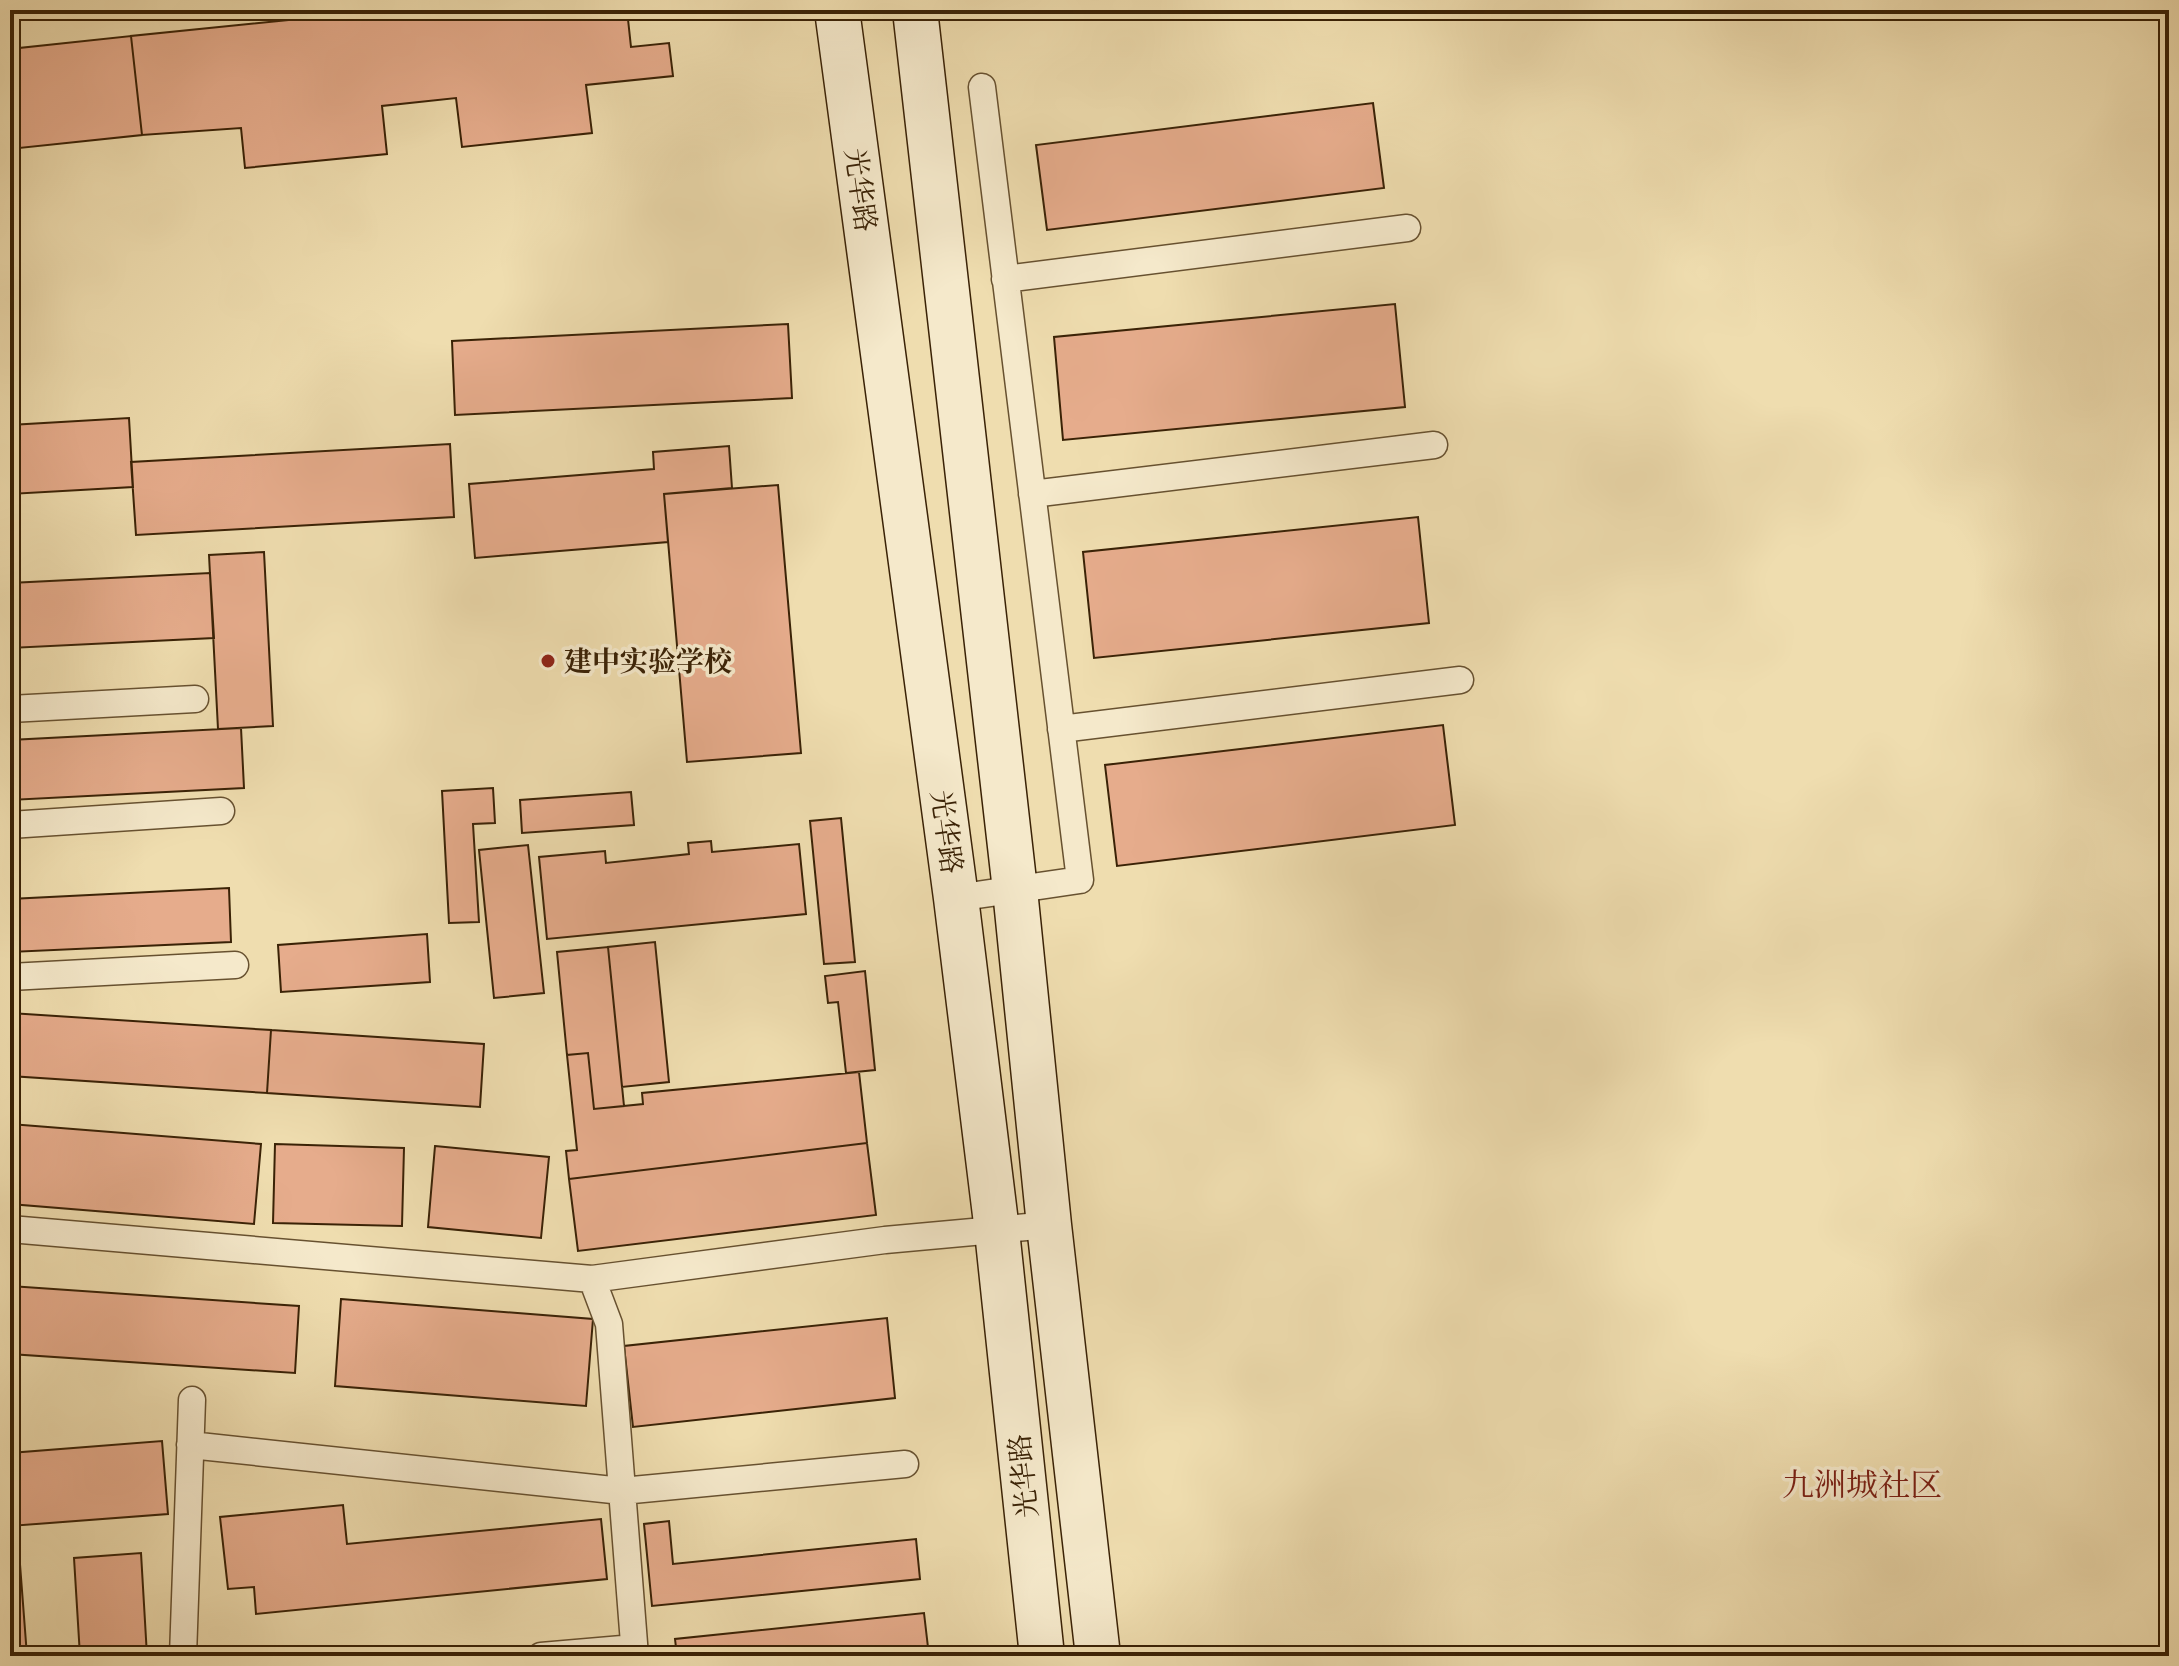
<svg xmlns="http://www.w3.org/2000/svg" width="2179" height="1666" font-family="'IM FELL Double Pica','Noto Serif SC',serif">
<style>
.building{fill:#e6ac8c;stroke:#3a2206;stroke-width:2}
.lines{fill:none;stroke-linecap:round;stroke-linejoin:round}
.service-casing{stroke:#675130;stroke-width:29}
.secondary-casing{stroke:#3a2206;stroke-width:47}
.service{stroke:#f5e9cb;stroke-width:26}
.secondary{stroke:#f5e9cb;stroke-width:44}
.poi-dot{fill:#8f2418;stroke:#f5e9cb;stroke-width:3}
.labels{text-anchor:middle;stroke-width:7;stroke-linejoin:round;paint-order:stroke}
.street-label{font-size:28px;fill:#3a2206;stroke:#f5e9cb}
.poi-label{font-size:28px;font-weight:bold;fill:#3a2206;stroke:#f5e9cb;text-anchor:start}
.quarter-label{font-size:32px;fill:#7a1f14;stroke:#f5e9cb}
</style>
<rect width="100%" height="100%" fill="#efddaf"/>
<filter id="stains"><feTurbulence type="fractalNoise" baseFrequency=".0025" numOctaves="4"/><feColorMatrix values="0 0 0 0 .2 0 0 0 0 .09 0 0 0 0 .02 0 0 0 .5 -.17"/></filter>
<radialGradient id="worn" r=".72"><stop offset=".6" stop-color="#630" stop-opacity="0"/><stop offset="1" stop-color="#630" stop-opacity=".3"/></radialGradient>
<!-- building -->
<path class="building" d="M388,10H627L631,47L669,43L673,76L586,85L592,133L462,147L456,98L382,106L387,154L245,168L241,128L142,135L131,36Z
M131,36L142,135L10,149V49Z
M1373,103L1384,188L1047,230L1036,145Z
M1395,304L1405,407L1063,440L1054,337Z
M788,324L792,398L455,415L452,341Z
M129,418L133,487L10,494V425Z
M450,444L454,517L136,535L131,462Z
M729,446L732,488L664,494L668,542L475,558L469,484L654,469L653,452Z
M778,485L801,753L687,762L664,494Z
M1418,517L1429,623L1094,658L1083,552Z
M264,552L273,726L218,729L209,555Z
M210,573L214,638L10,648V583Z
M1443,725L1455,825L1117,866L1105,765Z
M241,728L244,788L10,800V740Z
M493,788L495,823L473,824L479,922L449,923L442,791Z
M631,792L634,825L522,833L520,800Z
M841,818L855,962L824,964L810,821Z
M711,841L712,852L799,844L806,914L547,939L539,857L605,851L606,863L689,854L688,843Z
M528,845L544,993L494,998L479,850Z
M229,888L231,942L10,952V899Z
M427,934L430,982L281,992L278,945Z
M655,942L669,1082L622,1087L608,947Z
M608,947L624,1106L594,1109L588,1053L567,1055L557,952Z
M865,971L875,1070L846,1073L838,1002L828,1003L825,976Z
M10,1013L271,1030L267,1093L10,1076Z
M271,1030L484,1044L480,1107L267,1093Z
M588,1053L594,1109L643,1104L642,1093L859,1072L867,1143L569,1179L566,1151L577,1150L567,1055Z
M10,1124L261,1144L254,1224L10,1204Z
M867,1143L876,1215L578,1251L569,1179Z
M275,1144L404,1148L402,1226L273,1223Z
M435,1146L549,1157L541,1238L428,1227Z
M10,1286L299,1306L295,1373L10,1354Z
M341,1299L593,1319L586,1406L335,1386Z
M887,1318L895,1398L633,1427L624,1346Z
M162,1441L168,1514L10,1526V1453Z
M343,1505L347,1544L601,1519L607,1579L256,1614L254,1587L228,1589L220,1517Z
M669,1521L673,1564L916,1539L920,1579L652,1606L644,1524Z
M17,1525L27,1656H10V1526Z
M141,1553L147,1656H80L74,1558Z
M924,1613L929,1656H677L675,1639Z"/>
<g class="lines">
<!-- service casing -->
<g class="service-casing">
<path id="service" d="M1005,279L1407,228
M1032,494L1434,445
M10,709L195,699
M1061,729L1460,680
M10,825L221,811
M956,898L1080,880L982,87
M10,977L235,965
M10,1229L592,1279L885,1240L1049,1225
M592,1279L609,1324L635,1656
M190,1445L622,1491L905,1464
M183,1656L192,1400
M541,1656L634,1648"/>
</g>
<!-- secondary casing -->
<g class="secondary-casing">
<path id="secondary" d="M837,10L956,898L997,1231L1042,1656
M915,10L1015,890L1049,1225L1098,1656"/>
</g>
<!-- service -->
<use href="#service" class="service"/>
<!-- secondary -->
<use href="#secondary" class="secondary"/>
</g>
<!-- markers -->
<circle class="poi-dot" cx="548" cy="661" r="8"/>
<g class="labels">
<!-- street labels -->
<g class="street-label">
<text transform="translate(861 190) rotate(82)" y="10">光华路</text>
<text transform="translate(947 832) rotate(82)" y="10">光华路</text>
<text transform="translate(1023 1476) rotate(-96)" y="10">光华路</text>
</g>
<!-- poi labels -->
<g class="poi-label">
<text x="564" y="671">建中实验学校</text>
</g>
<!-- quarter labels -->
<g class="quarter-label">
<text x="1862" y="1496">九洲城社区</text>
</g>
</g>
<!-- margin -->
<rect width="2179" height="1666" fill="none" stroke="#efddaf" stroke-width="40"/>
<rect x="12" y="12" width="2155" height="1642" fill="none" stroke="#3a2206" stroke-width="4"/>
<rect x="20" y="20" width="2139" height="1626" fill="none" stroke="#3a2206" stroke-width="2"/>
<rect width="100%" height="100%" filter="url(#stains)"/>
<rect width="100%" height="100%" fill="url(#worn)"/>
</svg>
